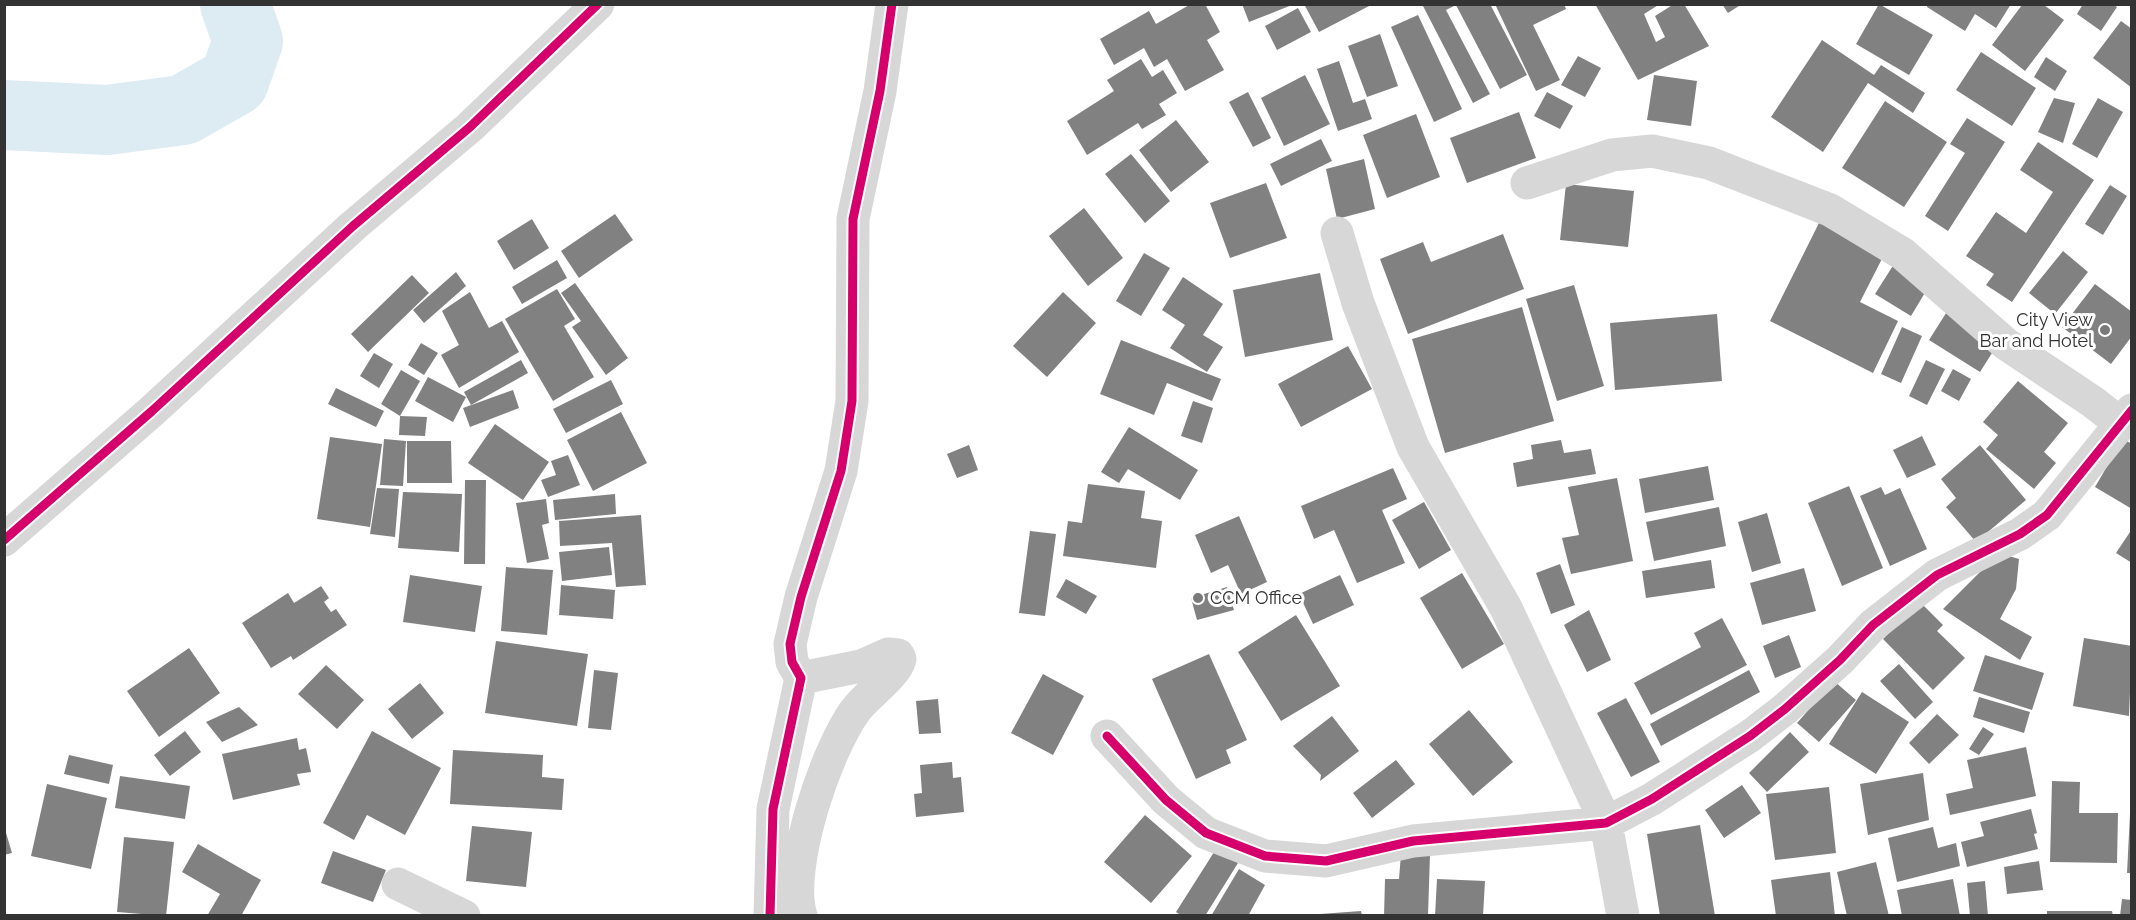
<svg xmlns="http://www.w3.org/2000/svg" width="2136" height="920" font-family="Raleway,sans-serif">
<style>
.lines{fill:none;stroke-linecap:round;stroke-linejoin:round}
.river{stroke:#ddebf3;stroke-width:70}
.building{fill:#818181}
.minor{stroke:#d7d7d7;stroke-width:33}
.cycleway-casing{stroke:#fff;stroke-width:13}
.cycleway{stroke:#d6006c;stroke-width:9}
.poi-dot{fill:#7a7a7a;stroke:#fff;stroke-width:2}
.labels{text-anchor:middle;stroke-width:6;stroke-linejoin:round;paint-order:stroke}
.poi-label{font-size:18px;fill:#333;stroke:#fff;text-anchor:end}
</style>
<rect width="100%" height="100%" fill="#fff"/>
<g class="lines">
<!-- river -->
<path class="river" d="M4,115L107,120L183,110L234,81L248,41L235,4"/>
</g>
<!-- building -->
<path class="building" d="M1191,4H1205L1220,32L1207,40L1224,70L1185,91L1167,59L1154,67L1144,48L1114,65L1100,39L1149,11L1156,24Z
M1242,4H1292V5L1249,22Z
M1304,4H1373L1319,32Z
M1422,4H1490L1527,75L1500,89L1456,5L1446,10L1490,94L1473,103Z
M1495,4H1564L1566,9L1533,25L1560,80L1536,91Z
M1595,4H1660L1644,14L1656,42L1665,37L1655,16L1674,4H1684L1709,46L1638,80Z
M1722,4H1742L1728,13Z
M1879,4L1933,35L1909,75L1856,44Z
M1928,4H2011L1996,28L1975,14L1965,31L1927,7Z
M2083,4H2113L2117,7L2101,31L2077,14Z
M2022,5H2044L2064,20L2025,71L1992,45Z
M1298,8L1311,32L1277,50L1265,26Z
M1418,15L1462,109L1434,122L1391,27Z
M2121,21L2132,29V88L2093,58Z
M1380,34L1398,86L1367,97L1348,46Z
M1822,40L1874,75L1881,65L1925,93L1913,113L1868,83L1823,152L1771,117Z
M1981,52L2036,88L2012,126L1956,90Z
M1578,56L1601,68L1585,97L1561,85Z
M2046,57L2067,71L2055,91L2034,77Z
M1141,59L1152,77L1163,70L1177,93L1159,104L1166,115L1142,129L1138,123L1087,155L1067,121L1114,91L1107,80Z
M1339,61L1353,103L1365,99L1372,119L1338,131L1317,69Z
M1305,75L1330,124L1284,146L1261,98Z
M1654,75L1697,81L1691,126L1647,120Z
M1248,92L1271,138L1253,147L1229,102Z
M1547,92L1573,106L1560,129L1534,116Z
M2054,98L2075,103L2063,143L2038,132Z
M2098,98L2123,112L2097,158L2072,144Z
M1885,101L1947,142L1904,207L1842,168Z
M1519,112L1536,158L1467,183L1450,138Z
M1416,114L1440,177L1387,198L1363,135Z
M1967,118L2005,142L1948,231L1925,216L1965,153L1950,144Z
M1176,120L1209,162L1171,192L1139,150Z
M1321,139L1332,161L1281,186L1270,164Z
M2038,142L2094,180L2012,302L1986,285L1994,274L1966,256L1996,212L2026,233L2053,192L2020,170Z
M1131,154L1170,201L1145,223L1105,174Z
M1364,159L1375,209L1337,219L1326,169Z
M1266,183L1287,238L1230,258L1210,203Z
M1566,184L1634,191L1628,247L1560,240Z
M2110,185L2127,196L2103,235L2085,224Z
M1084,208L1123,258L1088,286L1049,236Z
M615,214L633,240L579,278L561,251Z
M1823,215L1888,247L1860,302L1898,321L1873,373L1770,321Z
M532,219L549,248L514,270L497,241Z
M1503,234L1524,289L1408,334L1380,259L1423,242L1431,262Z
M2063,251L2088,272L2055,314L2029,293Z
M1144,253L1170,268L1141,316L1116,301Z
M557,260L567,278L522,304L512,287Z
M1894,264L1929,286L1911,316L1875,294Z
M456,272L466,286L424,323L413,310Z
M1320,273L1333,340L1245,357L1233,290Z
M412,275L429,293L368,352L351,334Z
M1183,277L1223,304L1203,335L1223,347L1207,372L1170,348L1185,325L1162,310Z
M575,283L628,358L606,375L572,327L581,321L561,293Z
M2095,284L2132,312V336L2111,364L2062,327Z
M1574,285L1604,386L1557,401L1526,299Z
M557,289L575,319L564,326L594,377L553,401L505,319Z
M470,292L489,328L502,321L519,352L459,388L441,355L459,345L442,311Z
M1063,292L1096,323L1047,377L1013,346Z
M1522,307L1554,421L1445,453L1412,339Z
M1948,310L1999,342L1980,372L1929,340Z
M1717,314L1722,381L1615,390L1610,323Z
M1902,327L1922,336L1901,383L1881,374Z
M1121,340L1221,379L1212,401L1167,383L1154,415L1100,394Z
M421,343L438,353L424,375L408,365Z
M1348,346L1372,389L1301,427L1278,384Z
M374,353L393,364L379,388L360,376Z
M521,360L528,373L471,405L464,392Z
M1926,360L1945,369L1927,405L1909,396Z
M1953,369L1971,379L1959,401L1941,391Z
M401,370L420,381L400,416L381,404Z
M428,377L466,397L453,422L415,401Z
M611,380L623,404L566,433L553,409Z
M2018,381L2068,423L2044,452L2056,463L2034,489L1986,449L1998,435L1983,422Z
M336,388L384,411L376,427L328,404Z
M513,390L519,408L470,427L463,408Z
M1193,401L1213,408L1202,443L1181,436Z
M621,412L647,463L593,491L567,440Z
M400,416L427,417L425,436L399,435Z
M495,424L549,462L523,500L468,463Z
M1129,427L1198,470L1180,500L1128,469L1119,483L1101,472Z
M1922,436L1936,465L1907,478L1893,450Z
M330,437L382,444L370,527L317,519Z
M384,439L406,441L403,486L380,485Z
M2123,439L2132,444V509L2095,487Z
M1561,440L1564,453L1591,449L1596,474L1517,487L1513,463L1533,459L1531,445Z
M407,441H451L452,483H407Z
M969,445L978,470L957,478L947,454Z
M1980,445L2026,500L1976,542L1946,507L1956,498L1941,479Z
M568,455L580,485L548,497L541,480L556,475L551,461Z
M1708,466L1714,500L1645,513L1639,479Z
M1393,468L1407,499L1382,510L1405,563L1357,583L1334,530L1314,539L1301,506Z
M1617,478L1633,561L1571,574L1562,538L1579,535L1568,487Z
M465,480H486L485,564H464Z
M1088,484L1145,491L1141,518L1162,521L1156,568L1063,556L1068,521L1082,523Z
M1849,486L1883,568L1842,586L1808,503Z
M1881,487L1885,495L1900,488L1927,549L1890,566L1860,496Z
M377,488L399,489L395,537L370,534Z
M403,492L462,494L459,552L398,548Z
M615,494L616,514L555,520L553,500Z
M546,499L549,523L542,525L549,559L527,563L516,503Z
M1424,502L1451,550L1419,569L1392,520Z
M1719,507L1726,546L1654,561L1646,522Z
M1767,513L1781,563L1752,572L1738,522Z
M641,515L646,585L616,587L612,543L560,546L559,521Z
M1239,516L1267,582L1241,594L1228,565L1211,573L1195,535Z
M2132,529V563L2116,553Z
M1030,531L1056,534L1045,616L1019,613Z
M609,547L612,575L562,581L559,552Z
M1999,553L2019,559L2016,589L2000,619L2032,637L2020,660L1943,609Z
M1711,560L1715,588L1646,598L1642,571Z
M1560,564L1575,605L1551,614L1536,573Z
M506,567L553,570L547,635L501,631Z
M1804,568L1816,611L1762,625L1750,583Z
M1462,573L1504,644L1462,669L1420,598Z
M410,575L482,586L475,632L403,622Z
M1340,575L1354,605L1313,624L1299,594Z
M1066,579L1097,596L1086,614L1056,597Z
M561,585L615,590L613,619L559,615Z
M321,586L329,598L324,602L331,612L336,609L347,625L293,660L291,656L271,668L242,623L288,593L294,603Z
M1227,587L1234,610L1197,620L1191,598Z
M1920,602L1943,625L1937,631L1965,658L1933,690L1883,639Z
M1589,610L1611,660L1587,672L1564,625Z
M1296,615L1340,686L1281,721L1238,652Z
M1722,618L1747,665L1651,715L1634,683L1701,647L1694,633Z
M1789,635L1801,667L1775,678L1763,646Z
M2084,638L2132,646L2129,716L2073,706Z
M496,641L588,654L577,726L485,713Z
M189,648L220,693L159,737L127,691Z
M1209,654L1247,740L1226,750L1231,763L1196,779L1152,679Z
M1985,655L2044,673L2032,710L1973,691Z
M1899,664L1933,702L1915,719L1880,681Z
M326,665L364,700L337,729L298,694Z
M594,670L618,673L611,730L588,728Z
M1749,670L1760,692L1661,746L1650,724Z
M1043,674L1084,696L1053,755L1011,733Z
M1834,681L1856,700L1819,742L1797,723Z
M420,683L444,713L412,739L388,709Z
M1862,692L1909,722L1876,774L1829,744Z
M1979,697L2030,712L2024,733L1973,717Z
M1626,698L1660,762L1631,777L1597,713Z
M938,699L941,733L919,734L916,701Z
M239,707L258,725L222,742L206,722Z
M1469,710L1513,762L1473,796L1429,744Z
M1937,714L1959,735L1929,764L1909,743Z
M1332,716L1359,751L1320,781L1321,775L1293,746Z
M1983,727L1994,734L1979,755L1969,749Z
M185,731L201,752L170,776L154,755Z
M372,731L441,768L405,835L367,815L354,840L323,823Z
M1790,732L1809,752L1767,792L1749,773Z
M297,738L299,750L306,748L311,772L297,774L300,785L233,800L222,754Z
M2026,747L2036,796L1950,815L1946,794L1973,788L1967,760Z
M453,750L543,755L542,777L564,779L562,810L450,804Z
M69,755L113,765L109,784L64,774Z
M1396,760L1415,784L1372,818L1353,793Z
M952,762L953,778L961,777L964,812L916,817L914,794L922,793L920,765Z
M1923,773L1929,820L1868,835L1860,784Z
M120,776L190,786L185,819L115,808Z
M2052,781L2080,782L2079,813H2118L2117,863L2050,862Z
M47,784L107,798L91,869L31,856Z
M1742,785L1761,813L1724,838L1705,810Z
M1829,787L1836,853L1775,860L1766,794Z
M2031,809L2037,833L2034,834L2038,849L1967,867L1961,842L1984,836L1980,822Z
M2130,814H2132V873H2127Z
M1145,815L1192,856L1151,903L1104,862Z
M1700,825L1715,916H1660L1647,834Z
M4,826L12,853L4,855Z
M472,826L532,832L526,887L466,881Z
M1933,827L1938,848L1956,843L1960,866L1897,882L1888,838Z
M124,837L174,842L166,916L117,912Z
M198,844L261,880L241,916H207L220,894L182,872Z
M1216,849L1238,863L1205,916H1182L1176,912Z
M333,851L386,870L373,902L321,883Z
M1401,854H1430L1428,916H1384L1385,879H1399Z
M2039,861L2043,890L2007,894L2004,867Z
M1876,862L1889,916H1847L1837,872Z
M1239,869L1265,885L1248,916H1211Z
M1830,872L1835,916H1776L1771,880Z
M1437,879L1485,881L1483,916H1435Z
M1953,879L1960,916H1902L1897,890Z
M1985,881L1988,916H1970L1967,883Z
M2122,899L2132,900V916H2120Z
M1361,911L1362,916H1320V914Z
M2047,911H2112L2113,916H2047Z"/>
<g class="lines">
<!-- minor -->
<path class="minor" d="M1527,183L1612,155L1652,151L1709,163L1830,210L1903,254L2006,344L2093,402L2121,424
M1337,233L1358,303L1413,447L1506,608L1606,823L1623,916
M4,540L152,411L353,226L470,127L598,4
M801,678L861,666L888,654L898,655L900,659C895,677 866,695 855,711C826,751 786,868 801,916
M1107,736L1166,800L1206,833L1265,856L1326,861L1413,841L1606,823L1652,799L1750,736L1785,709L1840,660L1873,625L1937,575L2020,534L2047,515L2132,410
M398,884L464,916
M770,916L773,809L801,678L792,662L790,644L801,597L841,471L852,401L853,219L880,91L892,4"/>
<!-- cycleway casing -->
<g class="cycleway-casing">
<path id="cycleway" d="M4,540L152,411L353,226L470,127L598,4
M1107,736L1166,800L1206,833L1265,856L1326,861L1413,841L1606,823L1652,799L1750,736L1785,709L1840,660L1873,625L1937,575L2020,534L2047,515L2132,410
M770,916L773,809L801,678L792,662L790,644L801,597L841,471L852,401L853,219L880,91L892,4"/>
</g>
<!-- cycleway -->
<use href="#cycleway" class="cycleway"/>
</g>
<!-- markers -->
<g class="poi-dot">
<circle cx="2105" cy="330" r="6"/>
<circle cx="1198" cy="598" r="6"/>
</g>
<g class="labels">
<!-- poi labels -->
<g class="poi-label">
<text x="2093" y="326">City View<tspan x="2093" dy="21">Bar and Hotel</tspan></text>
<text x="1210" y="604" text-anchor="start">CCM Office</text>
</g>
</g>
<!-- border -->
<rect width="2136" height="920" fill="none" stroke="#333333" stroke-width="12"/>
</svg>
